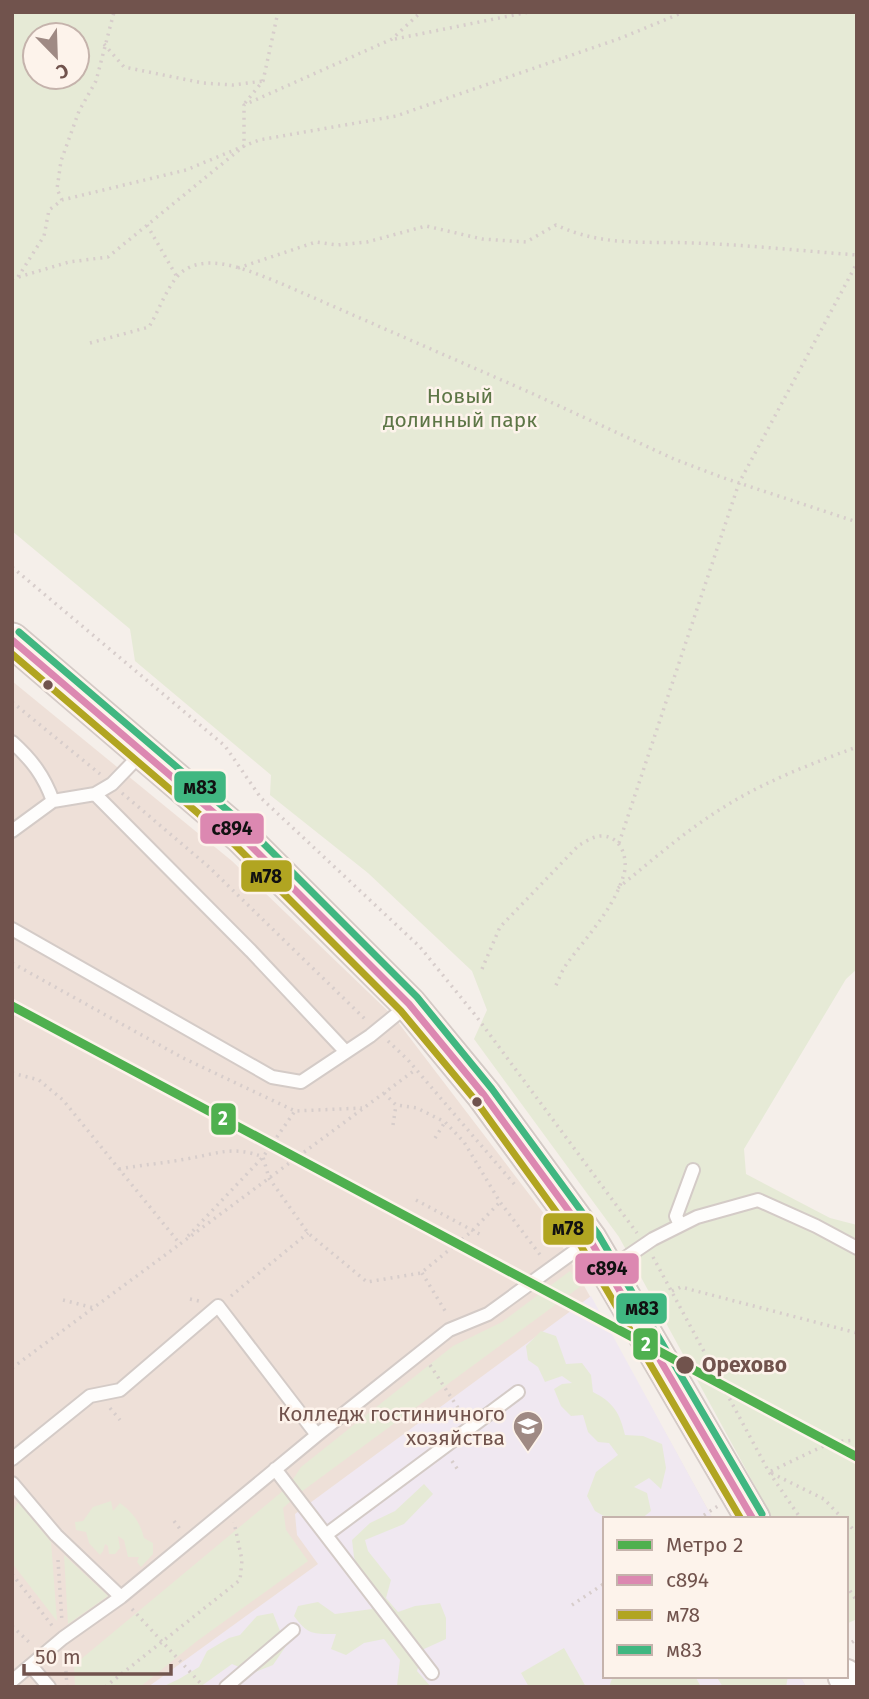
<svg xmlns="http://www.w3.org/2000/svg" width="869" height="1699" font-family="'Fira Sans',sans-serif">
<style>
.residential{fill:#eee0d8}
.education{fill:#f0e8f1}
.green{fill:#e6ead6;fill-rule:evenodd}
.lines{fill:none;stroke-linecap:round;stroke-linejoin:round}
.service-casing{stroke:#d4cbc7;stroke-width:16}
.secondary-casing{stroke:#d4cac6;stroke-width:37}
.path{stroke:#d7cdcb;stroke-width:3.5;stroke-dasharray:2 5;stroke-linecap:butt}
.service{stroke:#fefdfc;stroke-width:12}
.secondary{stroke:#fefdfc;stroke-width:33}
.bus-1-casing{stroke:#fdf3eb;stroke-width:12}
.bus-2-casing{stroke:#fdf3eb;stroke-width:12}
.bus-3-casing{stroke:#fdf3eb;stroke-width:12}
.bus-1{stroke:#dc88b1;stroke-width:7}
.bus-2{stroke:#b1a521;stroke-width:7}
.bus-3{stroke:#40b781;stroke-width:7}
.metro-1-casing{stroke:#fdf3eb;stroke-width:14}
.metro-1{stroke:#4fb04f;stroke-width:9}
.bus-dot{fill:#71534d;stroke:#fdf3eb;stroke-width:2.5}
.labels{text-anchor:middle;stroke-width:5;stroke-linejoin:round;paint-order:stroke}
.park-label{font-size:21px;fill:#5d7646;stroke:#fdf3eb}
.stop-label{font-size:21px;font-weight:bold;fill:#71534d;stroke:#fdf3eb;text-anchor:start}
.poi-label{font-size:21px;fill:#71534d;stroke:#fdf3eb;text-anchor:end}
.line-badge{stroke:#fdf3eb;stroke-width:2.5}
.badge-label{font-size:19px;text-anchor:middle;font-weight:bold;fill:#fff}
.pale-badge-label{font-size:19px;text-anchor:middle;font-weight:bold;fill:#111}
</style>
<rect width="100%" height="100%" fill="#f5efea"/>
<!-- residential -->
<path class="residential" d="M12,681L232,861L394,1017L545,1215L713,1519H605V1676H800L805,1685L12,1687Z"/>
<!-- education -->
<path class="education" d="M591,1296L713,1519H605V1676H800L805,1685L148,1687L318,1564L297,1535L295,1514Z"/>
<!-- green -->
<path class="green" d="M12,12H857V969L846,979L744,1149L746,1174L830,1218L857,1225V1619L846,1624V1519H773L619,1237L474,1039L487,1010L472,971L368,873L270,795L271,775L135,661L130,629L12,531ZM35,35H77V77H35Z
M570,1271L581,1286L301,1492L292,1481L301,1467L453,1346L502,1322Z
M541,1331L556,1336L566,1364L582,1363L591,1375L593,1392C613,1402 620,1413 625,1435L643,1436L662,1444L666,1468L661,1489L649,1478L634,1487L647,1493L651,1511L641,1519H609L595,1511L587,1496L596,1472L618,1455L609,1443L598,1442L588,1432L583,1415L571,1416L561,1406L554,1389L562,1384L572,1383L562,1376L545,1382L538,1367L528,1360L526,1346Z
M424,1484L433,1494L404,1524L365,1540L368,1551L391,1580L386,1598L398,1612L415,1606L440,1603L446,1618V1639L424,1649L417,1671L431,1687H390L397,1686L400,1660L384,1639L364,1643L346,1655L331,1649L336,1634C313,1634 308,1635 294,1616L298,1606L318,1602L335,1614L372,1609L354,1557L352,1540L370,1523L395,1511Z
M284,1490L292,1500L283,1508L286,1530L308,1561L197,1641L140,1687H75L74,1665Z
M111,1501L113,1511L120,1503C133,1513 140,1522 144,1538L153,1543V1554L141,1567L137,1562L139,1557H128L124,1540L118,1536L120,1548L115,1554H109L108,1546L105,1544L103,1551L100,1555L89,1543L86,1532L76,1530L75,1522L83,1521L93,1507Z
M18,1502L51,1542L57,1621L12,1563V1515Z
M64,1555L108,1596L68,1624Z
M273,1613L286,1646L273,1665L253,1673L232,1664L200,1687H162L179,1679L199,1667L207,1651L229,1638L240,1635L257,1616Z
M564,1648L586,1687H529L521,1673Z
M613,1676L648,1679L649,1676H695L701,1687H609Z
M716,1676H788L786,1687H723Z"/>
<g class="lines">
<!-- service casing -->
<g class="service-casing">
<path id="service" d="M12,742C32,760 44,776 53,801
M95,794L251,951L346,1052
M12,831L53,801L95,794L112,784L141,754
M12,929L272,1077L301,1082L370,1036L408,1005
M680,1225L676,1216L693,1170
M609,1269L653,1239L697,1217L758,1200L816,1226L857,1248
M12,1459L90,1396L120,1390L218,1306L317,1435
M275,1469L432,1673
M12,1483L56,1535L121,1597L317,1435L449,1330L488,1314L590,1240
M327,1534L518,1392
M31,1666L49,1687
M12,1681L63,1638L121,1597
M226,1687L293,1630"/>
</g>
<!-- secondary casing -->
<g class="secondary-casing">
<path id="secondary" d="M12,640L241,836L409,1004L484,1095L590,1240L753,1519
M845,1676L851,1687"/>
</g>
<!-- path -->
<path class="path" d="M395,39L529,12
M104,44L124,67L203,83L233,85L263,81
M245,103L263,81L278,12
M62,200L57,189L61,161L79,111L96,81L114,12
M147,225L177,277
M238,268L316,242L337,245L367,242L426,226L482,239L526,242L556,225C604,247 644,241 695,243C749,245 803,251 857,255
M18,277L44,236L49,210L62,200L186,170L244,146V105L392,39L421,12
M12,279L69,262L108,257L244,146L259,140L396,116L621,38L684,12
M90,343L149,327C158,312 165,292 176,278C201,247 251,272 280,283L529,392L674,459L724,478L857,522
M12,567L225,746L261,798L420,947L476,1016L637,1233
M12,702L100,774
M122,793L209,867L367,1021
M619,843L739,483L857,263
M618,888C655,858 692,825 734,801C769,780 818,761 857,747
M12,963L183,1058L295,1111L362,1108
M482,969L500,927L579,845C587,841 595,835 604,836C622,838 628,859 624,874C614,909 586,937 566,965C561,972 558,982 554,989
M388,1041L408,1060L515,1185
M12,1073L39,1080L63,1100L180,1244L415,1070
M384,1093L396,1105L417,1108L445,1122L464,1142L500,1202L541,1256
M393,1125L396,1105
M435,1138L445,1122
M119,1169C142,1165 164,1163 186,1159C216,1154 233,1145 263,1157L269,1178L308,1233L367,1282L421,1273L471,1232L500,1202
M416,1200L483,1236
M188,1236L263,1157L295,1111
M653,1257L769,1472L801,1519
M422,1273L447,1314
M672,1291L681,1287L857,1333
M231,1296L308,1233
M190,1299L199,1301
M63,1300L94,1308
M430,1365L462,1414
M12,1368L180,1244
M110,1408L120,1420
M452,1461L458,1470
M698,1519L718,1506
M843,1519L824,1499L769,1472L832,1442L857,1440
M174,1521L180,1529
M846,1522L857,1533
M58,1560L62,1622
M12,1574L54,1628
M846,1585L857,1601
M572,1605L605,1583
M132,1609L204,1687
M12,1626L31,1644
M846,1646L857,1639
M65,1657L67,1687
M105,1687L240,1580L242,1560L234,1522"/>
<!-- service -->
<use href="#service" class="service"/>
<!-- secondary -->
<use href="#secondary" class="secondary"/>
<!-- bus-1 casing -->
<g class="bus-1-casing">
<path id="bus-1" d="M12,640L241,836L409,1004L484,1095L590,1240L753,1519"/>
</g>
<!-- bus-2 casing -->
<g class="bus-2-casing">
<path id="bus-2" d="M12,654L234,844L401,1011L476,1101L581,1246L741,1519"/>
</g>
<!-- bus-3 casing -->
<g class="bus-3-casing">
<path id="bus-3" d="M19,632L248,828L417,997L492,1089L598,1234L762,1514"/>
</g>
<!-- bus-1 -->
<use href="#bus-1" class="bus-1"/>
<!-- bus-2 -->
<use href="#bus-2" class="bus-2"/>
<!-- bus-3 -->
<use href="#bus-3" class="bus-3"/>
<!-- metro-1 casing -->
<g class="metro-1-casing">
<path id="metro-1" d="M12,1006L857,1457"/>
</g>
<!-- metro-1 -->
<use href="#metro-1" class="metro-1"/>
</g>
<!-- icons -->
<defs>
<g id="university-pin" transform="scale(1.575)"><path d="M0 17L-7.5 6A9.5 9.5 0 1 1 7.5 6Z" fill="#9f8a84" stroke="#fdf3eb"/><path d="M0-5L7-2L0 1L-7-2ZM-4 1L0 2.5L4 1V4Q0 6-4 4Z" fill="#fff"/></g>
</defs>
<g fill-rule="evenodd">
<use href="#university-pin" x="528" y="1426"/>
</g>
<!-- markers -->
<g class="bus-dot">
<circle cx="48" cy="685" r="6"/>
<circle cx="477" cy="1102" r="6"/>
<circle cx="685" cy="1365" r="10"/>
</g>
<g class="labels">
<!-- park labels -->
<g class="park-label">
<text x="460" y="403">Новый<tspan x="460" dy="24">долинный парк</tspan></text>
</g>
<!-- stop labels -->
<g class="stop-label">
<text x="702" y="1372">Орехово</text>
</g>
<!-- poi labels -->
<g class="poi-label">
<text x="505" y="1421">Колледж гостиничного<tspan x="505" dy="24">хозяйcтва</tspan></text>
</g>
</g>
<g class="line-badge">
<rect x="173" y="770" width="54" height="34" rx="7" fill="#40b781"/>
<rect x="199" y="812" width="66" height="33" rx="7" fill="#dc88b1"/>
<rect x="240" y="859" width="53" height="34" rx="7" fill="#b1a521"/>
<rect x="210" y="1102" width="27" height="34" rx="7" fill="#4fb04f"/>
<rect x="542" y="1212" width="53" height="34" rx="7" fill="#b1a521"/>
<rect x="574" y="1252" width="66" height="33" rx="7" fill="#dc88b1"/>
<rect x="615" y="1292" width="53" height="33" rx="7" fill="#40b781"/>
<rect x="632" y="1327" width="27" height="34" rx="7" fill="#4fb04f"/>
</g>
<g class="badge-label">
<text x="223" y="1125">2</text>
<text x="646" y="1351">2</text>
</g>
<g class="pale-badge-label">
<text x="200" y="794">м83</text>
<text x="232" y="835">с894</text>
<text x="266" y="883">м78</text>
<text x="568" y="1235">м78</text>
<text x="607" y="1275">с894</text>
<text x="642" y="1315">м83</text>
</g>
<!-- border -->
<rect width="869" height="1699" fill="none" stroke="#71534d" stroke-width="28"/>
<!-- legend -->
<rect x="603" y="1517" width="245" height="161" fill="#fdf3eb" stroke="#c5b3ac" stroke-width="2"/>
<rect x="617" y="1540" width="35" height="10" fill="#4fb04f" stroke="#c5b3ac" stroke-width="2"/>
<text x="666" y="1552" font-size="21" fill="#71534d">Метро 2</text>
<rect x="617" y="1575" width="35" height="10" fill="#dc88b1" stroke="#c5b3ac" stroke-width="2"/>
<text x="666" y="1587" font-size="21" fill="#71534d">с894</text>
<rect x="617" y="1610" width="35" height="10" fill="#b1a521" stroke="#c5b3ac" stroke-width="2"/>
<text x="666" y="1622" font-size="21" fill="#71534d">м78</text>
<rect x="617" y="1645" width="35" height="10" fill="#40b781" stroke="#c5b3ac" stroke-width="2"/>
<text x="666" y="1657" font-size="21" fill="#71534d">м83</text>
<!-- north arrow -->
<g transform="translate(56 56) rotate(157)"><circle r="33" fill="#fdf3eb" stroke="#c5b3ac" stroke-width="2"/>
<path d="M0-5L12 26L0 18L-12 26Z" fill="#9f8a84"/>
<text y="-10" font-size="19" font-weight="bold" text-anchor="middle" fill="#71534d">С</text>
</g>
<!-- scale -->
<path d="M24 1664v10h147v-10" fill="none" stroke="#71534d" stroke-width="3.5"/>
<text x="35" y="1664" font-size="21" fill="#71534d" stroke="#fdf3eb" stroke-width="5" paint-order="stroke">50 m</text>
</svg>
